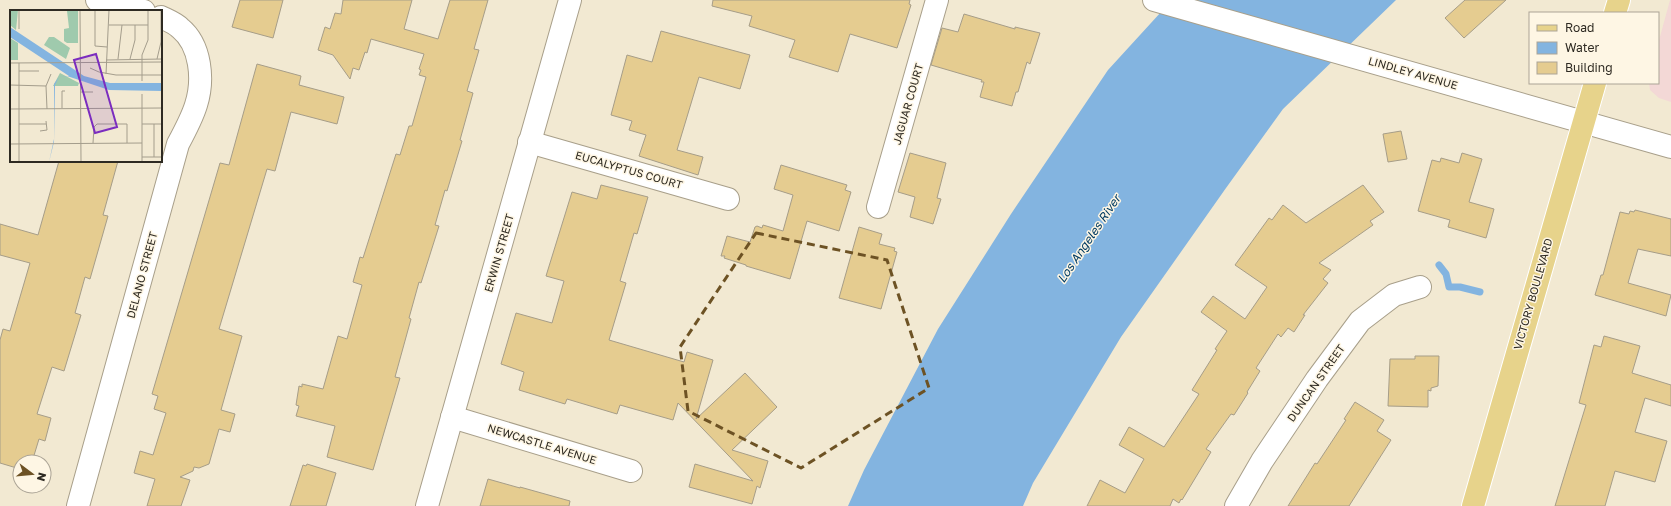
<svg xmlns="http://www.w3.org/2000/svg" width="1671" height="506" font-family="'Golos Text',sans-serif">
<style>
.education{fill:#f3d8d6}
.water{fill:#83b4e0}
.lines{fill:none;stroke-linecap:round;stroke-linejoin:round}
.stream{stroke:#83b4e0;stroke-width:7}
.building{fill:#e5cc90;stroke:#a69d88}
.street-casing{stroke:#a89f8a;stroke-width:24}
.secondary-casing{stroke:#a89f8a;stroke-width:24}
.primary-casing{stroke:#fff;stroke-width:24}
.street{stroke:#fff;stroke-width:22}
.secondary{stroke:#fff;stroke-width:22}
.primary{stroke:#e7d38b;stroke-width:22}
.marked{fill:none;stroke:#6d5224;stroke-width:3;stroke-dasharray:8 5;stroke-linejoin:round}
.labels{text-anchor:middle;stroke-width:3;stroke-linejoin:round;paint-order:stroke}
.street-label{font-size:11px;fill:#2e2a22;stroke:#fef6e4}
.water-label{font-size:12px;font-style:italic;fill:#003b63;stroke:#fef6e4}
.inset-road{fill:none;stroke:#a49d8c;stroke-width:1}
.view{fill:#7b2cbf;fill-opacity:0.15;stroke:#7b2cbf;stroke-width:2}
.inset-edge{fill:none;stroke:#2e2a22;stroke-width:2}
</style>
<rect width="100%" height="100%" fill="#f2e9d2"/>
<!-- education -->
<path class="education" d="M1670,0H1671V102L1659,98L1650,90L1649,83H1658V44Z"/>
<!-- water -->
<path class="water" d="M1172,0H1396L1283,109L1226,188L1121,337L1033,483L1023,506H848L864,470L938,329L1011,214L1108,70Z"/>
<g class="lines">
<!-- stream -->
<path class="stream" d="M1439,265L1446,274L1449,287H1460L1480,292"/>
</g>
<!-- building -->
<path class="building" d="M240,0H283L273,38L232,27Z
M343,0H412L404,29L438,39L450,0H488L474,49L479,50L467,91L473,93L460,140L462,141L447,191L445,190L435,225L439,226L421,283L419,282L409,318L411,319L395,377L400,378L373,470L327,457L335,426L296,416L299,406L296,405L299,386L302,387V384L323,389L338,336L347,339L362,285L353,282L360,257L363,258L396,154L400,155L409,126H412L426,77L419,75L421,70L419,69L424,54L371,39L367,53L365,52L359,70L353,68L350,79L333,55L318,50L325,27L330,29L335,13L341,14Z
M713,0H910L909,4L911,5L897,48L850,34L838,72L789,57L795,40L749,26L752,16L712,6Z
M1465,0H1506L1464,38L1445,18Z
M964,14L1015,29V27L1040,33L1030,64L1027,62L1018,92H1016L1012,106L980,97L984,82H981L982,80L931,65L942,28L958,32Z
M661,31L750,55L740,89L699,77L677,150L703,157L698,175L639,156L646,135L629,130L632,121L611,115L627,55L652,62Z
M257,64L301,76L299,85L344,97L337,124L291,112L275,171L267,169L219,329L242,336L221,410L235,414L230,432L219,429L209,464L199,468L194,467L193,471L180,477L190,480L181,506H147L155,479L134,473L140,451L153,455L166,413L154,409L158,396L152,394L220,163L229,165Z
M1401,131L1407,159L1388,162L1383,134Z
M910,153L946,163L937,198L941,199L933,224L910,217L915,197L898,192Z
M1462,153L1482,159L1469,202L1494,209L1486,238L1448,227L1450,220L1418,211L1432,160L1440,162L1441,158L1459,163Z
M59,161H118L103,215L108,216L90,279L85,277L75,313L81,315L64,371L52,367L37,414L51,418L45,441L39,439L32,462H20V469L0,463V340L3,329L10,331L30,263L0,255V224L38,235Z
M781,165L847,185L845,190L851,192L839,231L807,221L790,279L746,266V265L724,258L725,256H721L727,236L750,242L755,227L757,226L762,228L763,225L783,231L793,195L774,189Z
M601,185L648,197L637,234L634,233L620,281L626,283L609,340L684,362L687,352L713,360L696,419L745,373L777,407L732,450L768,461L760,488L757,486L752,504L689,487L695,464L753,481L678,403L673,420L620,405L617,414L567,399L565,404L519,390L524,372L501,364L516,313L552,323L564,281L546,276L572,192L597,199Z
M1363,185L1384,212L1370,221L1373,225L1319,263L1331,270L1323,279L1328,283L1303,315H1305L1294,332L1288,328L1281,337L1278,334L1256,368L1260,371L1247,392L1248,393L1234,415L1231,414L1206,449L1211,452L1182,500L1181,499L1179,503L1173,499L1170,506H1087L1100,480L1125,493L1144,459L1119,445L1129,427L1164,447L1199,394L1192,390L1217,350L1215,349L1227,331L1201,312L1213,296L1245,319L1267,287L1235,265L1269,218L1272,220L1283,205L1306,223Z
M1635,210L1671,219V256L1638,249L1628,283L1671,295L1666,316L1595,295L1601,275H1603L1620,212L1629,214L1630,211L1634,212Z
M859,227L882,234L879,244L895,248L894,251L897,252L881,309L839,298Z
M1604,336L1640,346L1632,373L1671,385V406L1645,398L1635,432L1667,441L1661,461L1655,482L1615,471L1605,506H1555L1586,405L1579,403L1594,345L1601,347Z
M1415,356H1439L1438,386L1431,388V391L1428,390V407L1388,406L1390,359H1415Z
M1355,402L1384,420L1377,431L1391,440L1349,506H1288L1315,463L1317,464L1346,420L1344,419Z
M307,464L336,473L326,506H290L303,465L306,466Z
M488,479L520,488V487L570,501L569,506H480Z"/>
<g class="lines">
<!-- street casing -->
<g class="street-casing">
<path id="street" d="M97,0L144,11
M529,142L728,199
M878,207L937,0
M452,417L631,471
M78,506L178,144C185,131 192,118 196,105C204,80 201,45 180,28C175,23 167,20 161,17
M1236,506L1262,461L1317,379L1360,321L1394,295L1420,287"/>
</g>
<!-- secondary casing -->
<g class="secondary-casing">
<path id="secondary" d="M1154,0L1671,147
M427,506L570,0"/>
</g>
<!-- primary casing -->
<g class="primary-casing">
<path id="primary" d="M1615,13L1619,0
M1473,506L1595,83"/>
</g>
<!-- street -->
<use href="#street" class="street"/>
<!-- secondary -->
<use href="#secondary" class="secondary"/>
<!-- primary -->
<use href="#primary" class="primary"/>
</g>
<!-- marked area -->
<path class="marked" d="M756,233L887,260L929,388L801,468L688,411L680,347Z"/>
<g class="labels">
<!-- street labels -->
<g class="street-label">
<text transform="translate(1413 73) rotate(16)" y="4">LINDLEY AVENUE</text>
<text transform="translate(908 104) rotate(-74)" y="4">JAGUAR COURT</text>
<text transform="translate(629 170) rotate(16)" y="4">EUCALYPTUS COURT</text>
<text transform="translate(499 253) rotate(-74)" y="4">ERWIN STREET</text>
<text transform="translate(142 275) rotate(-75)" y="4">DELANO STREET</text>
<text transform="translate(1533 294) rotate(-74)" y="4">VICTORY BOULEVARD</text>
<text transform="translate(1316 383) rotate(-55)" y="4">DUNCAN STREET</text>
<text transform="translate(542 444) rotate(17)" y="4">NEWCASTLE AVENUE</text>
</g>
<!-- water labels -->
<g class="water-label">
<text transform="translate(1089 239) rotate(-56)" y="4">Los Angeles River</text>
</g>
</g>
<!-- overview -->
<g transform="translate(10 10)">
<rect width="152" height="152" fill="#f2e9d2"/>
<path d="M0,0H8L6,20L0,15ZM68,0V33H57L54,31V19L59,18L57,1ZM39,27H44L60,38L56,49L34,35ZM0,28L8,33V50H0ZM50,63L69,73L68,76H43Z" fill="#9fcaad"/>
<path d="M0,17L74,66L100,73H152V81L99,80L57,66L49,67L45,75L44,132L39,152L44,129V74L49,67L59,66L0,27Z" fill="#83b4e0"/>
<path class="inset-road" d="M70,0L71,152M85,0V36L97,37M99,15H138M9,19V0M108,49L112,15M120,49L125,30V15M147,49L151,32V0M96,50L152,49M0,53L152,52M9,53V152M80,58L89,62L106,65H152M9,61H29M96,64L99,0M132,71V45L138,30V0M0,75L36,76M70,82H83M132,84V152M52,98V81H55M0,99L152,98M37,99L36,76L41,64M9,114H36M132,114H152M144,114V147M30,121L37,120L36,111M83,133L84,117L87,114H117V133M0,134L132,133M132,147H152"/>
<path class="view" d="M86,44L107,117L85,123L64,50Z"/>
<rect width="152" height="152" class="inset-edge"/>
</g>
<!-- legend -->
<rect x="1529" y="12" width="130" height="72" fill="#fef6e4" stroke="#aba496"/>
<rect x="1537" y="25" width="20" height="6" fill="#e7d38b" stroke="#aba496"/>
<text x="1565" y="32" font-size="12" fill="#2e2a22">Road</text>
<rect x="1537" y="42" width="20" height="12" fill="#83b4e0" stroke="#aba496"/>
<text x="1565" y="52" font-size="12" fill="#2e2a22">Water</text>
<rect x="1537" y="62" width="20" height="12" fill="#e5cc90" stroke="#aba496"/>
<text x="1565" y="72" font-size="12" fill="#2e2a22">Building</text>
<!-- north arrow -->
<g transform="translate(32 474) rotate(106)"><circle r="19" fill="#fef6e4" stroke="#aba496"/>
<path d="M0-3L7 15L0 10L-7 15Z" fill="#6d5224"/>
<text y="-6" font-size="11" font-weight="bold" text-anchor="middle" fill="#2e2a22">N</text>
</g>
</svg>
